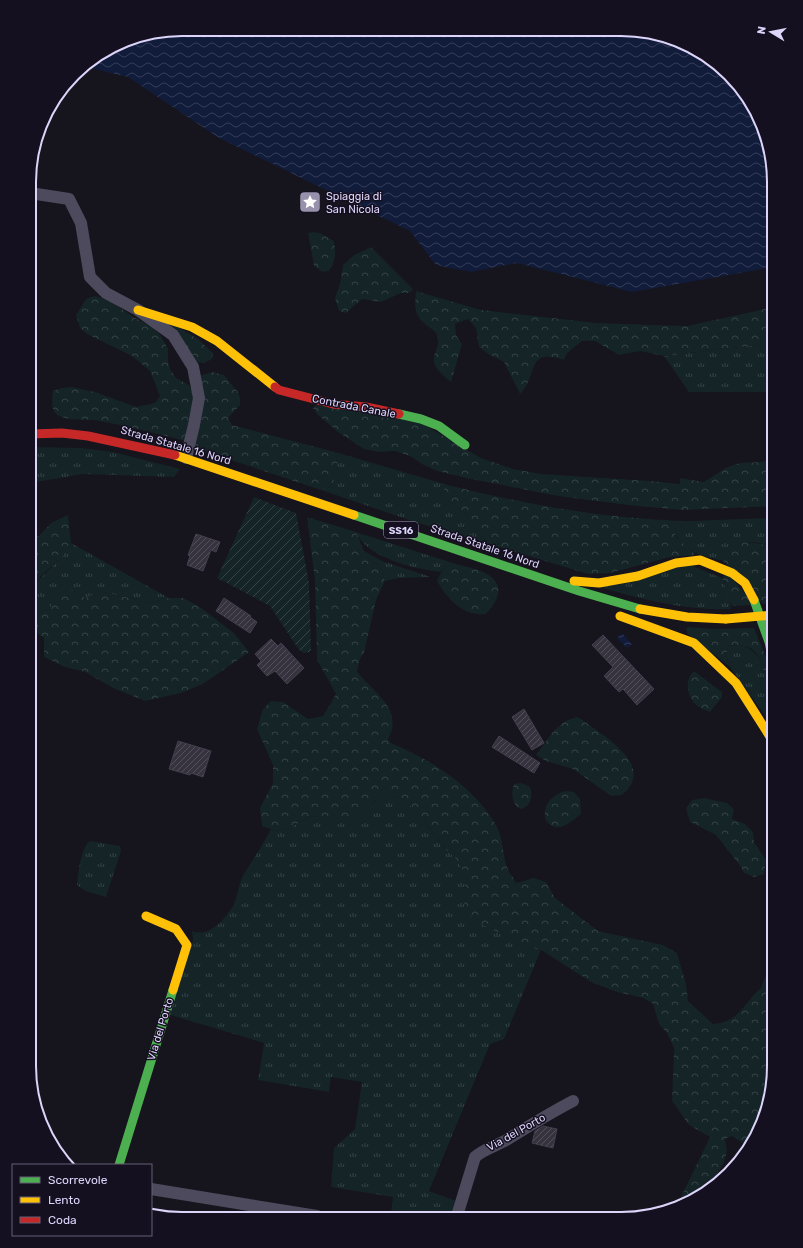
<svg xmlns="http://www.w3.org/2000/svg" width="803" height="1248" font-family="Rubik,sans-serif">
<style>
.grass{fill:url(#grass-tufts)}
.forest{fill:url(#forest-crowns)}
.garden{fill:url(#garden-furrows)}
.water{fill:url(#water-waves)}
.building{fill:url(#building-hatch);stroke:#443f4f}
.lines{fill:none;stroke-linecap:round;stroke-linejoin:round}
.street{stroke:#4c4a5c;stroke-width:12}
.fast{stroke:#4caf50;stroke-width:9}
.slow{stroke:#ffc107;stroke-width:9}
.jam{stroke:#c62828;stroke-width:9}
.slow-bridge{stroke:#ffc107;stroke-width:9}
.labels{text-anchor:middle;stroke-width:3;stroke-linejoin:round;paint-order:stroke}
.shield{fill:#151020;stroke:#a199b9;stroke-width:1}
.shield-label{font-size:10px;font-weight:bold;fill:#ddd4fa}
.poi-label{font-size:11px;fill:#ddd4fa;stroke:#151020;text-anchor:start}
.street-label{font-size:11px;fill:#ddd4fa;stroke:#151020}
.rim{fill:none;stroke:#ddd4fa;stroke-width:2}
</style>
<defs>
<pattern id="grass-tufts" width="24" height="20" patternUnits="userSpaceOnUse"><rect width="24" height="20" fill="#142427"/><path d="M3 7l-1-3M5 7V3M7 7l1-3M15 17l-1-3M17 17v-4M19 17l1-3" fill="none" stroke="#364347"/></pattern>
<pattern id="forest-crowns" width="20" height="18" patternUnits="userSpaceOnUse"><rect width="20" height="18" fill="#142427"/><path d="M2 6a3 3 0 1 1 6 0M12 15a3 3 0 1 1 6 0" fill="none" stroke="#364347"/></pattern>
<pattern id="garden-furrows" width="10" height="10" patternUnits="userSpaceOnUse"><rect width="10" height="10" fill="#142427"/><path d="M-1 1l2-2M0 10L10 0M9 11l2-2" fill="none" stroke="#364347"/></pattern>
<pattern id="water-waves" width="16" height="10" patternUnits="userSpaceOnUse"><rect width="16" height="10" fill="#111c3b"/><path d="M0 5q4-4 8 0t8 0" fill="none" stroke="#333c58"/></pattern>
<pattern id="building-hatch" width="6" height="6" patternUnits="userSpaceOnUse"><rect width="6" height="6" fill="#36323e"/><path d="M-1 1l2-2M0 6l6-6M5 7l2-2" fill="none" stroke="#534f5b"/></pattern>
</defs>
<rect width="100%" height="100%" fill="#16141c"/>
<!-- grass -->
<path class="grass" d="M774,343V392H689L664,356Z
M30,447L82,448L113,452L180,469L174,477L83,474L30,483Z
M335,452L448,485L445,487L447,500L468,515L476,531L486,543L412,521L321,490L330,487C337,476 340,465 335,452Z
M774,518V551C759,536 729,540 723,561C704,556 684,553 675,533L677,528L689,521Z
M356,532L462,566C453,564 447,564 441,572C416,569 366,558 356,532Z
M71,543L169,598L151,603L103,592L85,598L72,590L49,610L30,613C24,585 47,575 62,556C65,552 68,547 71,543Z
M364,551L382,561L431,577L399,578L385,581L380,567L367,558Z
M688,564L722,578C724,581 732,607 731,609C684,611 641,599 596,586Z
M741,645C760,650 765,669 768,686L774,690V728L730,667L726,656L728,646Z
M385,794L402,799L419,813L442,845L457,860L469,879L468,914C490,929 515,943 541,950L504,1039L490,1044L429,1191L459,1202L453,1219L417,1218L391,1214L393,1197L331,1187L334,1148L355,1129L362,1082L331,1077L329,1092L258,1080L264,1043L167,1014L193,940L192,931C209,938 225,919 233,906C238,896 238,884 244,874C253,859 263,845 271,829L276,831L288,829L311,816L325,817L373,804L378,798Z
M90,841L120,846L121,851L106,897L85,891L77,885C78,875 81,846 90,841Z
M774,955V979L761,987Z"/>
<!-- forest -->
<path class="forest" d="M314,232L320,233L334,241C336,253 336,260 329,271L322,272L314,266L308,233Z
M371,247L413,289L409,293H401L381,302L362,299L346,313L339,311L335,298L340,283L343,265L354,255Z
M416,291L481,310L596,323L687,326L774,307V343L664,356L640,351L619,355L595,341H582L567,353L564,360C525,347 539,375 520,394L504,362L488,354L479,347L476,328L468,319L455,324L456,335L462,344L451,382C417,357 446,352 436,333C434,330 429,327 426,325C413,314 415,307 416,291Z
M94,296L107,299L135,318L151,326L161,336L168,349V361L170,369L176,378L189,385L195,396L185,441C155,433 124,425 93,420C82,419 69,421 59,416C50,411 52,400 53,391L62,388L71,387L95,392L136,407L155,403L160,396L150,371L132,356L87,334L80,328L76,315L86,299Z
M149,310L198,339L213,353L212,359L204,363L193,362Z
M212,372L224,375L238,392L240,398V405L228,418L232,425L335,452C340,466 338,475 330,487L321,490L195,448L194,436L199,376Z
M319,403L416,420L481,458L513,469L541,474L651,481L680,484V478L703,482C712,478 723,468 733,465C749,459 760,467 774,456V506L682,510L628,505L558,496L471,479L437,471L422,464L410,456L395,451L379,452L364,449L338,432L318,415L313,408Z
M448,485C528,505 607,519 689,521L677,528L675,533L677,538L696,555L670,557L610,573L588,574L486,543L476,531L468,515L447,500L443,493L445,487Z
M68,515L71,543L62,557L40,577L30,595V537L39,536L51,523Z
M307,517L356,532L367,558L380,567L385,581L376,600L364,653L360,659L357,671C372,692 405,709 388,739L391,743C431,760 474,786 496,825C504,839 502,856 508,870C510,874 514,878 516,883L534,878L546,882L555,898L598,931L663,945L677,953L686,984L688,1001L713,1024C740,1022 743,1003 761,988C764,984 769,982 774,979V1076L766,1115L746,1152L743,1143L732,1136L725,1139L727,1151L724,1162L708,1190L686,1204L679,1201L710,1137L689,1125L672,1101L674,1048L667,1033L659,1024L653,1004L643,998L617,992L591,982L541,950L523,945L483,925L468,914L461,893L468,879L457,860L442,845L419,813L402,799L385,794L378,798L358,818L345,820L311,816L288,829L276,831L262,826L260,808L273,783V765L257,729L263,709L271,701L283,702L308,719L323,716L336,694L317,660L315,581Z
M745,542C756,543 766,543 774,551V602L763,604L723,561C726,550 734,545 745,542Z
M453,564C484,569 517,580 486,614C464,617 447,599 437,581C441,572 443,567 453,564Z
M727,573L755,605L732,606L726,595L725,583L722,578Z
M72,590L85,598L103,592L151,603L169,598H183L200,607L234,633L249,652L203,684L181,693L145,701L113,688L85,672L65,667L44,657V638L37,633L30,632V611V613L49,610L59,591Z
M688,627L715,629L754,628L774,677V690C758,681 770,638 728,646L726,656L730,667L688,634L686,629Z
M694,671L722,692V697L710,712C705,710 699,708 695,704C687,696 684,679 694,671Z
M578,717C599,733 659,765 622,795L611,796L573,769L546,761L536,755C548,740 557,720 578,717Z
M521,783L529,786C535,794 530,808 521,809C511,805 511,793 514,784Z
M565,791L574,792L580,799L581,814C570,823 556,836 545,819C543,804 551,796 565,791Z
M704,798L727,803L734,809L732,819L745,824L753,832L754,842L766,860L764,874L754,877L744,873L741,867L716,835L690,822L686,808L692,800Z"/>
<!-- garden -->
<path class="garden" d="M254,497L296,513L309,583L311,650L309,652L304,653L299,650L270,606L217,578Z"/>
<!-- water -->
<path class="water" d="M182,29L641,30L679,41L714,61L742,89L762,123L774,182V267L632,292L517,263L471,272L436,265L410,231L219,138L128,77L82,66L124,41Z
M622,633L632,644L627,648L617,638Z"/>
<!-- building -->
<path class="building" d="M196,534L220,542L216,552L211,550L203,571L187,565L190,556L188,555Z
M224,598L251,616L250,617L257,622L250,633L216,611Z
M603,635L654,689L637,705L623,689L619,692L604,676L613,667L592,645Z
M271,639L278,646L281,643L304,668L287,684L275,671L267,676L257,665L261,661L255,654Z
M524,709L544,743L532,750L512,717Z
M499,736L540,763L534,773L492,747Z
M178,741L211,751L203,777L191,773L190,775L169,769Z
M543,1126L557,1129L553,1148L532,1143L535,1131Z"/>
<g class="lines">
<!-- street -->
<path class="street" d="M30,193L69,199L81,223L90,277L106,293L138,310L173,335L193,367L199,398L194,425L186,458
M151,1189L317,1216L319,1218
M456,1219L475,1157C485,1148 497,1146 508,1139C529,1126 550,1113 573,1101"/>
<!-- fast -->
<path class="fast" d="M399,414L421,419L439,426L465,445
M354,515L579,591L640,609
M754,600L769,642L774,664
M119,1165L173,990"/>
<!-- slow -->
<path class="slow" d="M138,310L192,327L217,341L275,387
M175,455L354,515
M574,581L599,583L638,576L676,563L700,560L732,573L745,583L754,600
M640,609L687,617L726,619
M620,616L694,643L736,683L774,743
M146,916L176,929L187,945L173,990"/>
<!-- jam -->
<path class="jam" d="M275,387L279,390L333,404L366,407L399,414
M30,434L62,433L88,436L175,455"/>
<!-- slow-bridge -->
<path class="slow-bridge" d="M726,619L774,615"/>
</g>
<!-- icons -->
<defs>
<g id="sight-square" transform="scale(1.15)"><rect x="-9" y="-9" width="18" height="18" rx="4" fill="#9791ac" stroke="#151020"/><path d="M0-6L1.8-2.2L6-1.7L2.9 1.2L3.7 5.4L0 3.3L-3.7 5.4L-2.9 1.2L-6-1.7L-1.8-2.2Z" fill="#fff"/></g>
</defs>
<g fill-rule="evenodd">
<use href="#sight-square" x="310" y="202"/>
</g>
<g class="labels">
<!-- shield labels -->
<rect class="shield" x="384" y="522" width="34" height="16" rx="3"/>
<g class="shield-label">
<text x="401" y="534">SS16</text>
</g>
<!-- poi labels -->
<g class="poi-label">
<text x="326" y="200">Spiaggia di<tspan x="326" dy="13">San Nicola</tspan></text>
</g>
<!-- street labels -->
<g class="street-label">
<text transform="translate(354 406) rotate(11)" y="4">Contrada Canale</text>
<text transform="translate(176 445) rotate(16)" y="4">Strada Statale 16 Nord</text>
<text transform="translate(485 546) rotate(19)" y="4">Strada Statale 16 Nord</text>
<text transform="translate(160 1029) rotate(-73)" y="4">Via del Porto</text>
<text transform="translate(516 1132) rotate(-29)" y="4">Via del Porto</text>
</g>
</g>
<!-- crop -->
<path d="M0 0H803V1248H0ZM182 36H621A146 146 0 0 1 767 182V1066A146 146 0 0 1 621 1212H182A146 146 0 0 1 36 1066V182A146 146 0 0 1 182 36Z" fill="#151020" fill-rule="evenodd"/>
<path class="rim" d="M182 36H621A146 146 0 0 1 767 182V1066A146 146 0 0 1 621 1212H182A146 146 0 0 1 36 1066V182A146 146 0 0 1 182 36Z"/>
<!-- legend -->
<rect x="12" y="1164" width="140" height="72" fill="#151020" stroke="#655e77"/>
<rect x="20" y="1177" width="20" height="6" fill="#4caf50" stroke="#655e77"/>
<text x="48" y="1184" font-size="12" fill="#ddd4fa">Scorrevole</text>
<rect x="20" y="1197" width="20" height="6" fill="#ffc107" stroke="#655e77"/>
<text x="48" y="1204" font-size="12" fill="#ddd4fa">Lento</text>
<rect x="20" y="1217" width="20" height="6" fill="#c62828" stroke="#655e77"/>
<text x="48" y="1224" font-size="12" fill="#ddd4fa">Coda</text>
<!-- north arrow -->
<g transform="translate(771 32) rotate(280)" stroke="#151020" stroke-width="3" paint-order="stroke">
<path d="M0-3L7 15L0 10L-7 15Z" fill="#ddd4fa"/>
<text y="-6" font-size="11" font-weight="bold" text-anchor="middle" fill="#ddd4fa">N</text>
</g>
</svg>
